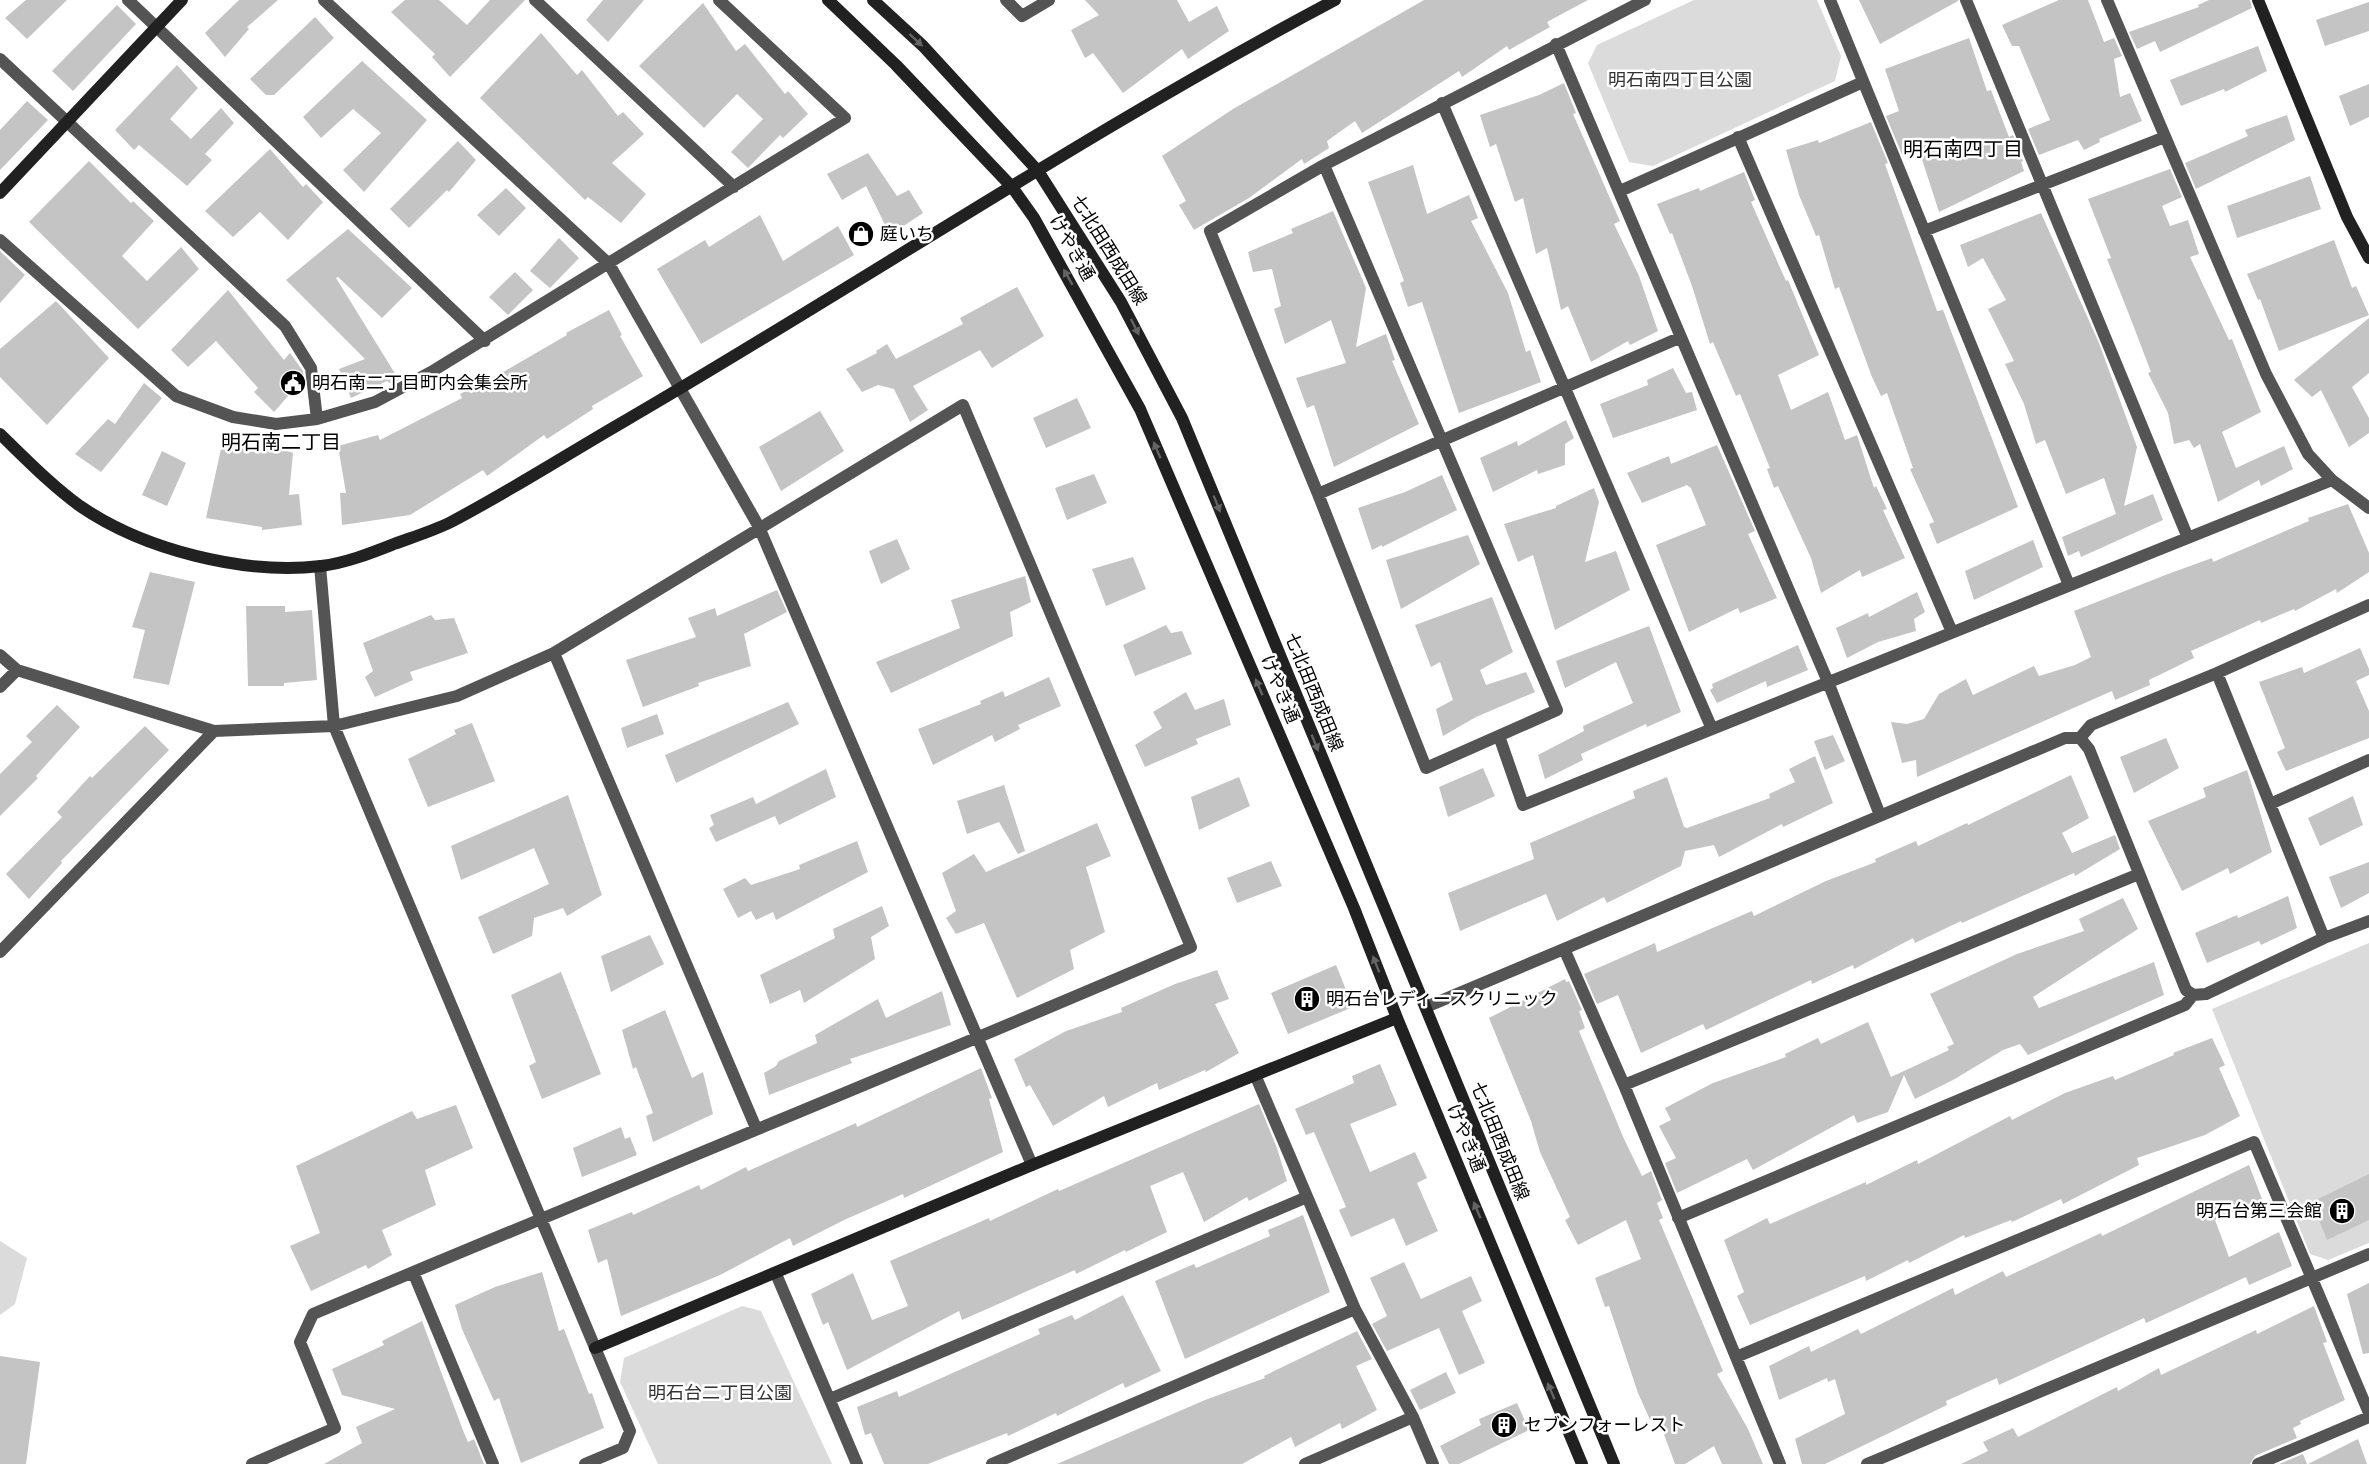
<svg xmlns="http://www.w3.org/2000/svg" width="2369" height="1464" font-family="'PT Sans','Noto Sans JP',sans-serif">
<style>
.green{fill:#dbdbdb}
.building{fill:#c4c4c4}
.lines{fill:none;stroke-linecap:round;stroke-linejoin:round}
.street{stroke:#545454;stroke-width:12}
.secondary{stroke:#212121;stroke-width:12}
.oneway{fill:#646464}
.labels{text-anchor:middle;stroke-width:5;stroke-linejoin:round;paint-order:stroke}
.park-label{font-size:18px;fill:#323232;stroke:#fff}
.poi-label{font-size:18px;fill:#000;stroke:#fff;text-anchor:start}
.street-label{font-size:18px;fill:#000;stroke:#fff}
.neighbourhood-label{font-size:20px;fill:#000;stroke:#fff}
</style>
<rect width="100%" height="100%" fill="#fff"/>
<!-- green -->
<path class="green" d="M1694,0H1817L1841,56L1835,81L1653,166L1629,162L1588,63L1597,45Z
M2369,943V1243L2328,1260L2310,1254L2212,1009Z
M0,1241L27,1258L15,1304L0,1315Z
M742,1306L761,1311L832,1464H658L620,1382L624,1358Z"/>
<!-- building -->
<path class="building" d="M26,0H67L27,39L5,18Z
M239,0H278L247,27L249,29L225,57L205,33Z
M405,0H439L467,25L490,0H525L450,77L432,57L435,54L391,12Z
M603,0H644L608,42L586,20Z
M1085,0H1177L1189,22L1217,6L1229,31L1188,59L1182,49L1123,93L1093,53L1085,58L1071,30L1099,15Z
M1424,0H1588L1547,22L1550,27L1509,50L1507,46L1462,77L1459,71L1362,133L1355,121L1327,141L1329,148L1304,164L1302,159L1249,198L1194,230L1179,205L1186,201L1162,156L1233,109Z
M1859,0H1958V1L1880,44Z
M2059,0H2088L2104,42L2114,38L2122,56L2114,59L2120,97L2130,93L2142,121L2099,139L2100,142L2084,150L2078,140L2039,155L2028,129L2050,120L2019,46H2012L2002,25Z
M2209,0H2250L2252,8L2160,52L2155,41L2137,49L2129,32L2199,7L2198,5Z
M2369,2V31L2325,46L2316,20Z
M703,3L736,51L745,44L785,94L788,91L808,114L783,138L780,135L748,168L731,152L763,119L737,94L704,128L639,66Z
M117,5L136,24L73,91L52,71Z
M315,17L334,38L274,95H266L250,79Z
M541,33L577,75L582,70L618,116L623,112L644,134L612,163L646,194L621,223L588,197L585,200L480,98Z
M1969,38L1987,91L1991,90L2009,137L2013,135L2023,161L2021,162L2024,171L1939,212L1919,150L1903,157L1886,116L1899,111L1885,69Z
M2258,46L2267,71L2225,92L2224,89L2181,106L2170,80Z
M362,61L427,120L364,192L343,170L381,133L353,109L321,138L303,117Z
M177,65L198,88L170,119L191,139L221,108L234,123L205,154L212,160L187,186L139,145L134,150L115,130Z
M1564,83L1576,113L1573,114L1620,221L1614,224L1639,276L1658,331L1630,345L1628,341L1591,362L1568,306L1561,310L1547,248L1536,254L1523,198L1515,202L1496,144L1490,147L1480,115L1539,95Z
M2369,84V117L2350,126L2339,96Z
M27,101L48,120L0,170V130Z
M2287,115L2295,140L2196,189L2185,163L2248,136L2245,130Z
M1871,122L1888,163L1885,164L1937,311L1943,310L2018,507L1937,544L1929,524L1934,522L1910,469L1913,468L1887,393L1881,396L1872,377L1839,287L1835,289L1819,235L1816,236L1799,195L1786,150L1818,140L1819,143Z
M458,141L476,160L449,192L447,190L409,228L390,209Z
M270,149L303,187L306,184L323,202L288,240L260,212L233,237L205,211Z
M868,153L897,196L909,190L923,213L890,235L866,186L842,200L827,174Z
M89,161L131,203L133,201L154,221L122,256L147,281L181,247L199,269L138,329L29,222Z
M1413,165L1427,214L1469,195L1478,218L1471,221L1508,293L1526,352L1530,350L1541,382L1459,413L1422,302L1408,307L1400,283L1404,281L1368,182Z
M2170,169L2182,197L2162,206L2170,226L2188,220L2199,254L2190,257L2229,340L2232,339L2261,412L2222,432L2236,468L2284,446L2293,469L2261,486L2259,480L2218,502L2200,444L2194,448L2189,440L2174,444L2168,413L2148,373L2151,372L2130,317L2107,259L2111,258L2088,199Z
M1744,172L1755,200L1751,202L1786,281L1788,280L1819,355L1778,375L1791,410L1828,392L1845,440L1857,435L1874,488L1876,486L1887,509L1883,510L1905,558L1862,577L1860,570L1821,593L1811,558L1778,486L1774,488L1767,469L1770,468L1740,394L1736,396L1713,342L1710,344L1692,286L1672,233L1670,234L1657,204L1699,188L1700,191Z
M2310,176L2321,209L2237,238L2227,206Z
M506,188L526,208L499,236L477,215Z
M1333,211L1366,288L1356,347L1386,334L1395,360L1392,361L1419,424L1334,467L1314,405L1307,408L1296,378L1346,363L1331,320L1285,344L1274,309L1281,306L1272,269L1253,272L1248,252L1293,233L1291,229Z
M2041,213L2099,343L2137,447L2124,506L2153,494L2163,520L2081,557L2079,551L2068,556L2062,537L2116,514L2104,478L2066,494L2045,440L2036,444L2024,404L2005,364L2014,361L1988,309L2006,300L1983,258L1968,267L1960,245Z
M760,215L783,261L838,226L854,255L701,344L657,269L705,240L709,247Z
M348,229L412,288L382,318L338,277L336,278L399,380L391,384L387,381L351,398L339,369L365,359L286,280Z
M559,238L579,258L550,288L530,271Z
M2334,240L2352,288L2356,286L2369,315L2279,351L2260,299L2258,300L2247,274Z
M0,251L25,275L0,303Z
M515,272L533,290L508,315L489,297Z
M1017,287L1044,336L992,368L980,350L913,386L928,410L910,422L894,389L878,385L862,392L846,369L877,353L876,351L887,344L896,359L963,324L960,318Z
M228,290L284,360L290,353L303,371L304,378L274,412L254,392L258,388L216,341L188,367L171,350Z
M56,301L109,358L47,425L0,377V349Z
M609,310L622,335L620,336L643,376L592,406L593,409L547,439L544,435L487,476L483,470L410,515L342,525L340,493H346L338,446L378,435L380,440L462,398L460,394L505,371L567,335L566,333Z
M2369,318V373L2352,387L2369,418V433L2349,447L2321,390L2312,397L2294,380Z
M1673,368L1686,393L1692,392L1697,410L1613,438L1600,404L1648,385L1647,380Z
M144,383L162,398L101,472L75,454L108,419L115,424Z
M1077,398L1091,428L1046,448L1033,418Z
M820,411L844,451L781,491L759,447Z
M1566,420L1574,438L1565,444V465L1538,474L1537,470L1493,492L1480,458L1517,441L1518,446Z
M222,444L281,449L293,453L289,495L299,494L302,525L262,530V527L206,518Z
M1717,445L1755,531L1748,534L1777,598L1740,613L1738,608L1689,632L1656,545L1706,525L1691,488L1687,485L1642,503L1627,473L1669,456L1671,464Z
M162,451L186,463L167,506L142,495Z
M1094,474L1107,503L1067,520L1055,488Z
M1442,475L1457,510L1382,547V545L1372,550L1358,508L1405,492Z
M1594,488L1599,502L1585,562L1616,551L1630,590L1555,630L1533,555L1518,562L1504,524L1556,508V506Z
M2348,504L2369,553V572L2337,593L2336,589L2295,611L2294,609L2261,623L2260,620L2191,651L2194,658L2149,680L2150,685L2115,700L2112,691L1917,777L1916,760L1902,763L1891,722L1907,724L1924,719L1939,694L1966,679L1973,695L2034,666L2039,676L2075,665L2091,657L2074,611L2168,574L2212,558L2213,562L2309,521L2308,518Z
M1468,535L1480,564L1401,609L1386,560Z
M897,539L910,569L881,584L869,551Z
M2033,540L2043,567L1974,600L1965,571Z
M1133,557L1146,589L1106,606L1092,569Z
M150,572L195,582L169,685L133,678L145,630L132,627Z
M1025,576L1031,602L1010,612L1013,636L891,693L876,662L960,628L951,600Z
M777,590L787,612L744,634L751,666L698,683L699,686L643,707L626,660L696,637L688,618L715,608L717,616Z
M1917,592L1925,612L1914,619L1916,631L1878,642L1847,658L1836,628L1868,613L1869,617Z
M1492,597L1513,652L1480,670L1486,685L1526,672L1535,692L1476,717L1443,736L1436,709L1453,700L1440,662L1431,667L1415,625Z
M246,606H285V612L312,610L317,680L284,683V686H248Z
M431,615L435,620L454,618L468,653L410,672L413,680L375,697L365,677L373,671L363,643Z
M1166,625L1171,633L1182,631L1192,654L1135,676L1123,645Z
M1649,626L1681,712L1647,727L1646,724L1581,754L1583,760L1545,779L1538,755L1584,731L1583,726L1633,703L1616,662L1565,688L1556,661Z
M1798,645L1808,670L1767,687L1766,681L1717,703L1710,690L1713,688L1712,684Z
M2360,648L2369,669V675L2356,681L2369,711V738L2286,771L2277,752L2285,748L2259,682L2302,667L2304,673Z
M1049,677L1061,706L1018,725L1020,729L995,742L992,735L933,765L918,729L981,704L980,701L1003,691L1005,697Z
M1186,692L1195,710L1224,699L1231,725L1196,739L1198,744L1145,767L1135,745L1162,728L1153,712Z
M788,702L799,724L676,783L665,755Z
M57,705L80,727L36,776L38,778L0,816V774L32,742L26,736Z
M657,714L664,734L627,748L621,728Z
M472,723L495,781L428,807L408,759L456,734L454,730Z
M145,726L169,750L61,861L62,863L29,899L6,874L62,817L57,812L90,776L92,778Z
M1833,735L1845,761L1825,770L1814,741Z
M2166,738L2179,768L2134,793L2120,757Z
M1815,756L1833,803L1783,827L1782,824L1719,857L1714,845L1685,851L1681,866L1607,903L1604,897L1557,921L1546,894L1460,931L1448,893L1534,859L1530,843L1635,798L1633,791L1667,777L1684,827L1687,828L1770,798L1769,794L1795,782L1789,769Z
M1483,768L1495,796L1448,817L1439,787Z
M826,769L836,797L779,825L775,816L716,842L709,828L714,825L710,815L753,797L756,804Z
M2247,770L2272,852L2230,874L2228,868L2182,891L2148,821L2206,797L2203,788Z
M2071,775L2089,818L2062,833L2072,853L2115,835L2120,849L2075,876L2074,873L1962,923L1961,921L1915,943L1913,938L1854,969L1853,965L1812,984L1811,980L1706,1030L1703,1024L1641,1053L1618,995L1597,1004L1584,974L1655,943L1657,952L1752,911L1754,916L1826,881L1876,862L1875,859L1916,841L1918,846L1967,823L1968,825Z
M1239,777L1250,806L1199,830L1191,797Z
M1004,785L1025,851L1018,854L999,822L967,834L957,801Z
M568,795L602,895L567,916L563,908L534,918L532,936L493,954L478,917L549,884L534,848L461,880L451,846Z
M2353,796L2363,825L2320,846L2308,818Z
M1097,823L1111,856L1086,867L1105,932L1070,950L1074,969L1017,998L984,923L956,934L946,918L956,911L942,873L974,854L986,872Z
M857,841L868,872L776,920L773,912L756,920L751,911L738,918L723,889L745,878L751,885L800,869L799,865Z
M1271,861L1282,886L1237,903L1227,878Z
M2369,862V893L2341,908L2329,877Z
M2288,896L2297,928L2261,945L2259,941L2207,963L2195,933L2237,915L2238,918Z
M2123,898L2138,929L2033,997L2039,1008L2154,962L2164,995L2028,1055L2020,1044L2003,1050L1953,1080L1915,1099L1904,1075L1888,1112L1857,1123L1854,1115L1753,1170L1747,1159L1677,1193L1665,1163L1676,1158L1659,1126L1671,1120L1665,1108L1713,1083L1786,1057L1785,1054L1818,1038L1821,1044L1868,1022L1891,1077L1949,1050L1947,1047L1954,1044L1930,994L2017,954L2084,931L2079,919Z
M882,906L889,926L871,937L875,959L804,1003L800,990L770,1004L760,975L835,938L833,929Z
M650,935L664,964L611,992L601,956Z
M1336,965L1353,1007L1288,1034L1271,993Z
M1217,970L1229,999L1215,1004L1239,1053L1206,1072L1205,1070L1159,1090L1157,1083L1108,1107L1104,1096L1053,1126L1030,1085L1026,1087L1014,1059L1066,1031L1122,1012L1121,1008L1175,984Z
M561,972L601,1074L542,1099L529,1066L536,1062L511,995Z
M1565,979L1566,982L1569,981L1582,1010L1579,1011L1585,1028L1579,1031L1624,1139L1642,1176L1651,1171L1662,1200L1657,1203L1663,1218L1659,1220L1723,1371L1717,1374L1748,1429L1763,1464H1722L1714,1446L1685,1464H1675L1658,1418L1651,1422L1638,1393L1609,1306L1605,1307L1595,1278L1641,1259L1626,1220L1578,1245L1565,1220L1570,1217L1540,1152L1531,1121L1489,1018Z
M942,991L951,1025L850,1059L852,1063L769,1095L764,1073L776,1066L779,1061L817,1043L815,1035L878,999L886,1018Z
M665,1010L692,1078L703,1072L713,1114L653,1142L646,1116L653,1113L636,1067L633,1069L622,1030Z
M2212,1038L2225,1065L2219,1068L2240,1116L2205,1135L2137,1158L2139,1165L2063,1204L2061,1199L2012,1222L2011,1220L1965,1238L1964,1235L1909,1263L1908,1260L1866,1281L1865,1276L1750,1325L1737,1296L1744,1292L1724,1240L1767,1218L1770,1224L1866,1182V1185L1917,1160L1918,1164L2010,1116L2012,1120L2065,1093L2113,1076L2115,1080L2174,1055L2173,1053Z
M1380,1064L1397,1105L1350,1124L1370,1172L1415,1152L1427,1178L1417,1183L1438,1231L1406,1246L1394,1218L1351,1237L1339,1210L1346,1207L1314,1132L1306,1135L1295,1109L1354,1083L1352,1076Z
M981,1068L992,1098L989,1099L1003,1152L904,1198L903,1194L844,1220L793,1246L790,1238L720,1275L621,1316L607,1259L598,1263L588,1230L632,1212L633,1215L699,1185L701,1190L746,1167L748,1171L856,1123L857,1127Z
M1259,1104L1277,1148L1287,1181L1249,1201L1247,1197L1204,1222L1183,1172L1150,1186L1167,1232L1126,1252L1125,1250L1076,1274L1075,1270L962,1320L959,1311L847,1370L828,1322L823,1325L811,1294L853,1273L872,1320L908,1306L890,1261L989,1218L990,1221L1058,1189L1059,1191Z
M456,1105L473,1148L425,1170L436,1205L382,1230L392,1255L368,1269L366,1265L311,1291L290,1246L320,1233L296,1166L412,1111L417,1119Z
M621,1127L625,1139L630,1137L637,1155L582,1177L573,1148Z
M2249,1165L2262,1199L2215,1220L2229,1257L2279,1232L2292,1266L2249,1285L2246,1277L2146,1323L2144,1318L1999,1385L1997,1378L1946,1401L1947,1405L1825,1464H1802L1795,1439L1845,1414L1835,1379L1828,1382L1827,1378L1779,1400L1769,1366L1809,1346L1811,1352L1858,1329L1861,1334L1953,1288L1955,1295L2003,1271L2006,1277L2101,1233L2102,1236Z
M2369,1174V1220L2327,1240L2312,1202Z
M1303,1215L1330,1292L1185,1359L1155,1281L1194,1264L1196,1268L1270,1236L1268,1230Z
M1404,1262L1421,1299L1471,1276L1482,1301L1462,1311L1485,1363L1459,1375L1439,1328L1387,1351L1372,1324L1387,1316L1370,1278Z
M542,1272L559,1331L564,1329L589,1394L592,1393L604,1428L521,1463L499,1398L494,1401L462,1329L455,1305L495,1287Z
M2369,1283V1353L2363,1354L2347,1294Z
M1123,1295L1161,1371L1125,1388L1123,1383L1057,1416L1056,1413L1008,1436L1007,1433L928,1464H884L871,1433L865,1435L857,1407L897,1391L899,1397L1040,1334L1038,1329L1072,1315L1075,1320Z
M2314,1306L2327,1342L2323,1343L2345,1400L2300,1421L2301,1424L2293,1428L2297,1438L2255,1456L2250,1464H1961L1988,1451L1983,1442L2013,1428L2018,1437L2117,1387L2118,1391L2159,1368L2161,1375L2256,1330L2257,1334Z
M422,1321L464,1433L468,1442L474,1439L484,1464H324L362,1443L356,1427L395,1409L342,1395L332,1369L384,1345L382,1341Z
M1357,1331L1372,1359L1356,1366L1377,1410L1342,1429L1340,1423L1295,1447L1291,1437L1242,1464H1057L1205,1400L1265,1378L1264,1376Z
M0,1356L40,1362L26,1464H0Z
M1446,1372L1456,1393L1420,1410L1410,1390Z
M1517,1403L1529,1430L1459,1464H1449L1440,1446L1481,1425L1479,1419Z
M2358,1439L2367,1464H2308Z
M2303,1454L2307,1464H2279Z"/>
<g class="lines">
<!-- street -->
<path class="street" d="M128,0L485,341
M324,0L609,264L759,527L1032,1165
M535,0L734,187
M1006,0L1022,16L1049,0
M1830,0L2069,585
M1966,0L2188,538
M2107,0L2266,374L2308,454L2332,480L2369,508
M1556,44L1828,682L1880,815
M0,59L285,326L311,368L317,419
M1442,103L1712,729
M1738,137L1952,632
M1324,165L1557,710L1426,768L1318,494L1210,231L1324,165L1645,0
M1620,191L1863,82
M1924,231L2165,137
M0,240L176,396L233,417L276,424L317,419L375,402L431,372L845,118L719,0
M1318,494L1679,338
M320,566L334,726L630,1431L623,1448L585,1464
M554,653L756,1128
M0,655L17,670L214,731L334,726L457,696L554,653L963,405L1191,947C900,1072 606,1191 313,1314L300,1342L335,1428L252,1464
M2217,673L2324,938
M0,687L17,670
M1499,736L1523,805L2332,480
M2080,738L2091,725L2217,673L2369,605
M2270,804L2369,760
M1565,951L1624,1085L1780,1464
M0,952L214,731
M1426,1007L2065,738H2080L2089,749L2186,990L2193,995L2206,994L2324,938L2369,921
M1256,1077L1355,1309L1413,1417L1433,1464
M1624,1085L2139,874
M1678,1218L2185,1005L2193,995
M413,1272L493,1464
M776,1274L857,1464
M1736,1357L2254,1142L2369,1413
M830,1399L1307,1197
M992,1464L1355,1309
M1305,1464L1413,1417
M1867,1464L2369,1254
M2258,1464L2369,1417"/>
<!-- secondary -->
<path class="secondary" d="M828,0L896,65L1012,187L1034,218L1140,409L1354,908L1397,1018L1582,1464
M873,0L923,46L1038,171L1121,302L1182,418L1614,1464
M2258,0L2347,217L2369,258
M0,193L182,0
M0,434C26,459 51,485 80,506C144,550 244,575 321,566C346,563 371,553 394,544C413,537 433,531 451,522C510,491 566,455 623,422C862,283 1091,129 1335,0
M595,1348L1032,1165L1397,1018"/>
</g>
<!-- one-way arrows -->
<defs><path id="oneway-solid" d="M-6-.8H1V-3.2L6.5 0L1 3.2V.8H-6Z" transform="scale(1.5)"/></defs>
<g class="oneway">
<use href="#oneway-solid" transform="translate(916 40) rotate(43)"/>
<use href="#oneway-solid" transform="translate(1068 277) rotate(-120)"/>
<use href="#oneway-solid" transform="translate(1135 327) rotate(63)"/>
<use href="#oneway-solid" transform="translate(1157 450) rotate(-113)"/>
<use href="#oneway-solid" transform="translate(1217 504) rotate(68)"/>
<use href="#oneway-solid" transform="translate(1259 687) rotate(-113)"/>
<use href="#oneway-solid" transform="translate(1315 743) rotate(68)"/>
<use href="#oneway-solid" transform="translate(1376 964) rotate(-111)"/>
<use href="#oneway-solid" transform="translate(1477 1210) rotate(-113)"/>
<use href="#oneway-solid" transform="translate(1551 1391) rotate(-113)"/>
</g>
<!-- icons -->
<defs>
<g id="shop-disc" transform="scale(1.35)"><circle r="9.5" fill="#000" stroke="#fff"/><path d="M-5-2.5h2.3a2.7 3.5 0 0 1 5.4 0H5L5.5 6h-11ZM-1.5-2.5h3a1.5 2.3 0 0 0-3 0Z" fill="#fff"/></g>
<g id="civic-disc" transform="scale(1.35)"><circle r="9.5" fill="#000" stroke="#fff"/><path d="M-.6-6.5H3V-4.5H.6V-3L4-1V1h2V6H-6V1h2V-1L-.6-3ZM-1.2 2.5V6h2.4V2.5Z" fill="#fff"/></g>
<g id="building-disc" transform="scale(1.35)"><circle r="9.5" fill="#000" stroke="#fff"/><path d="M-4-6H4V6H1V3H-1V6H-4ZM-2.5-4.3h1.7v1.8h-1.7ZM.8-4.3h1.7v1.8H.8ZM-2.5-1h1.7V.8h-1.7ZM.8-1h1.7V.8H.8Z" fill="#fff"/></g>
</defs>
<g fill-rule="evenodd">
<use href="#shop-disc" x="861" y="234"/>
<use href="#civic-disc" x="293" y="383"/>
<use href="#building-disc" x="1307" y="999"/>
<use href="#building-disc" x="2342" y="1211"/>
<use href="#building-disc" x="1504" y="1425"/>
</g>
<g class="labels">
<!-- park labels -->
<g class="park-label">
<text x="1680" y="86">明石南四丁目公園</text>
<text x="720" y="1399">明石台二丁目公園</text>
</g>
<!-- poi labels -->
<g class="poi-label">
<text x="880" y="240">庭いち</text>
<text x="312" y="389">明石南二丁目町内会集会所</text>
<text x="1326" y="1005">明石台レディースクリニック</text>
<text x="2322" y="1217" text-anchor="end">明石台第三会館</text>
<text x="1524" y="1431">セブンフォーレスト</text>
</g>
<!-- street labels -->
<g class="street-label">
<text transform="translate(1072 248) rotate(60)" y="6">けやき通</text>
<text transform="translate(1109 250) rotate(58)" y="6">七北田西成田線</text>
<text transform="translate(1280 689) rotate(67)" y="6">けやき通</text>
<text transform="translate(1314 692) rotate(68)" y="6">七北田西成田線</text>
<text transform="translate(1466 1138) rotate(67)" y="6">けやき通</text>
<text transform="translate(1500 1141) rotate(68)" y="6">七北田西成田線</text>
</g>
<!-- neighbourhood labels -->
<g class="neighbourhood-label">
<text x="1963" y="156">明石南四丁目</text>
<text x="281" y="449">明石南二丁目</text>
</g>
</g>
</svg>
